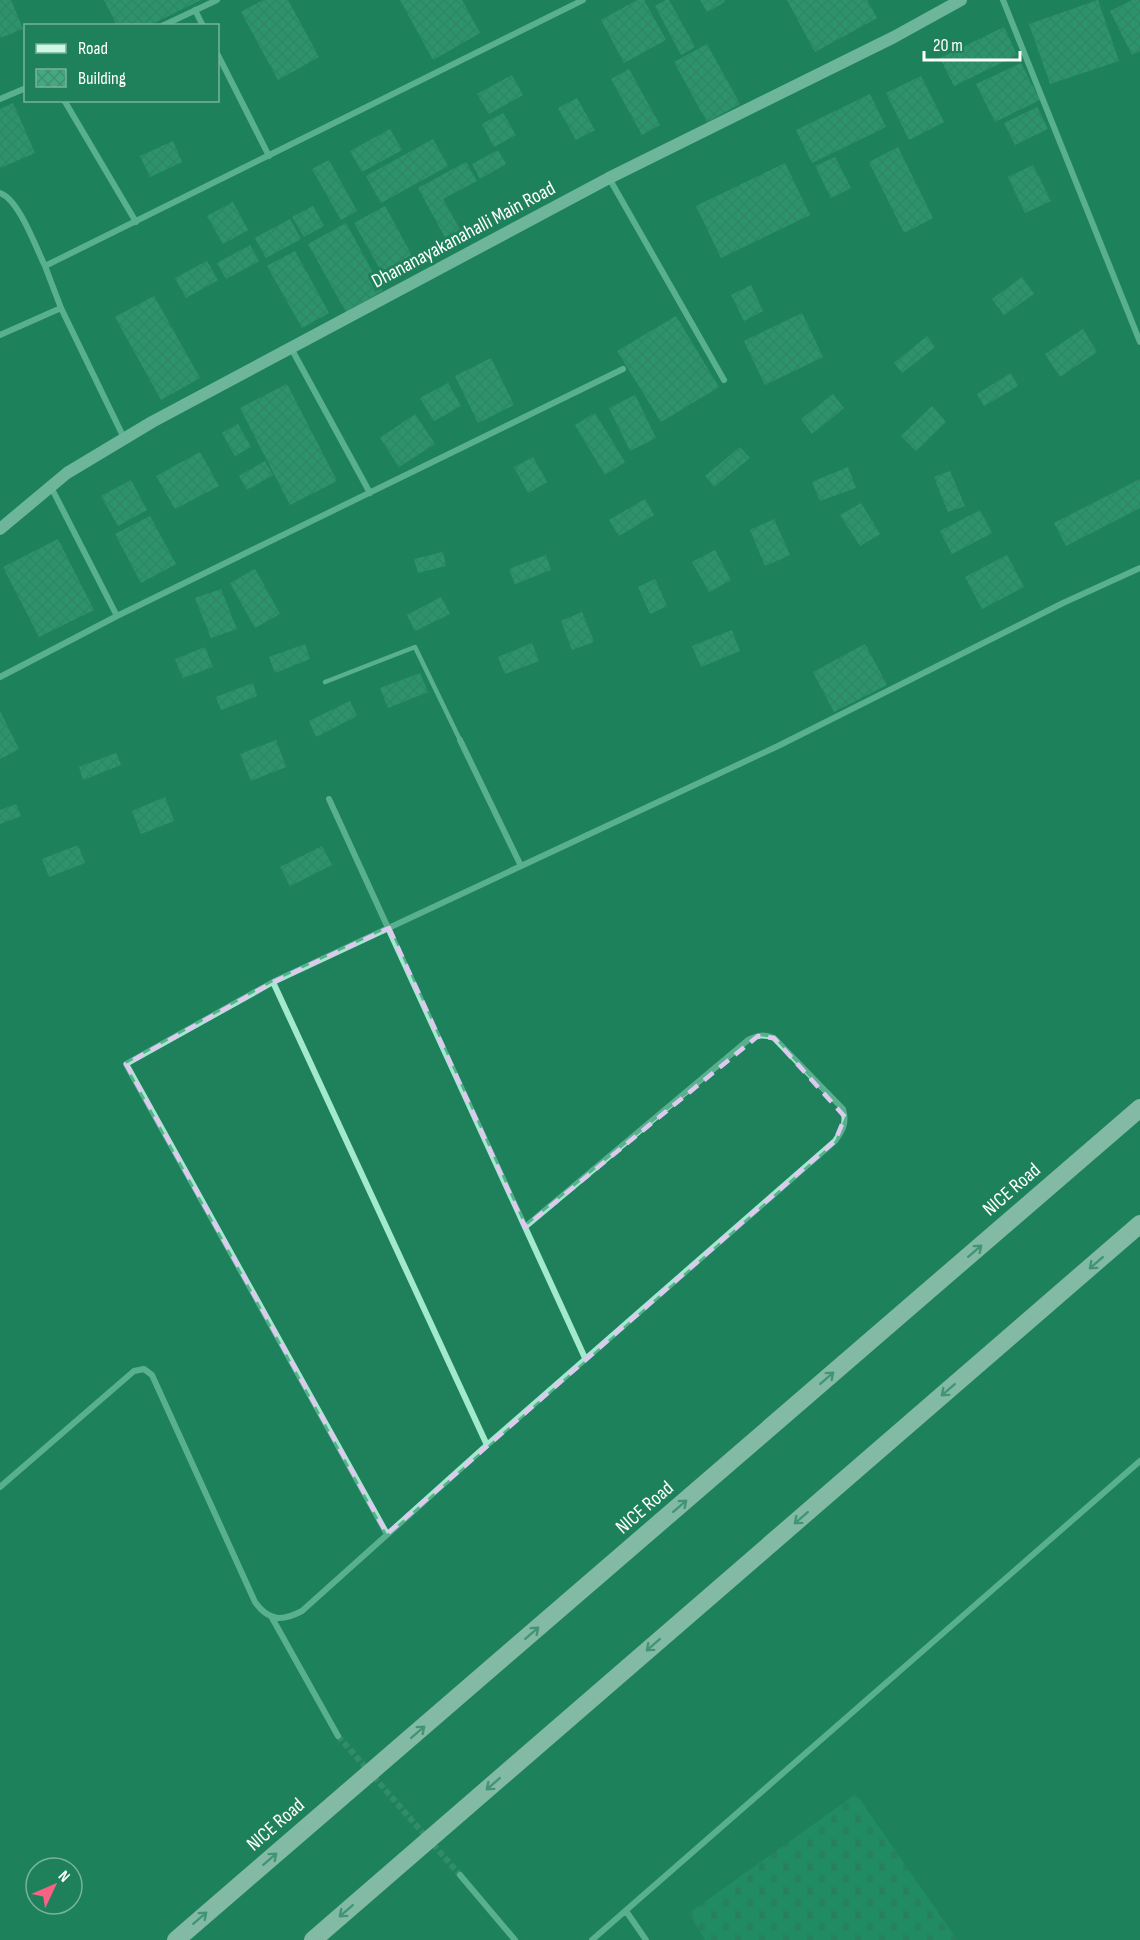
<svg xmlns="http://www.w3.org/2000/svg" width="1140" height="1940" font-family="'Sofia Sans Condensed',sans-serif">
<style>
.cemetery{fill:url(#cemetery-stones)}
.building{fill:url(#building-cross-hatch)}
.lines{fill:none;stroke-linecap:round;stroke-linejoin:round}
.street-tunnel{stroke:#4b9a7d;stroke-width:6;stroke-dasharray:6 3;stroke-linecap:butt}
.lane{stroke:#a3e9cd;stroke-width:4.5}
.street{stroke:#a3e9cd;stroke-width:6}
.secondary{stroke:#cef7e8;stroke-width:12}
.highway{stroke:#fff;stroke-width:18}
.oneway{stroke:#6dad95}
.marked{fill:none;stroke:#decaef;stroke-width:4.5;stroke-dasharray:12 8;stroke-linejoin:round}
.labels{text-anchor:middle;stroke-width:6;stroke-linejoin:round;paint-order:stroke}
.street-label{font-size:20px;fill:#fff;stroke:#1e815c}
</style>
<defs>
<pattern id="cemetery-stones" width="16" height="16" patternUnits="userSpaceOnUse" patternTransform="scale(1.5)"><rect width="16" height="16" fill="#279a6d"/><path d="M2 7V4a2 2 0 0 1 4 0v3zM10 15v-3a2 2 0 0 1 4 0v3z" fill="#347f61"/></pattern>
<pattern id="building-cross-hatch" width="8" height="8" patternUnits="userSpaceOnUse" patternTransform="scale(1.5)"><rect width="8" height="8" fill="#42a981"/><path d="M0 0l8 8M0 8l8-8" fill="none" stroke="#458d71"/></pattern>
</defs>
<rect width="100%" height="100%" fill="#1e815c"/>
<!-- cemetery -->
<path class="cemetery" d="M856,1794L957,1940H705L689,1913Z"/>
<!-- building -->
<path class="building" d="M0,0H11L23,29L0,38Z
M104,0H201L148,26H117Z
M263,0H288L319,57L278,80L241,12Z
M400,0H462L480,33L433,60Z
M637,0H644L666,40L624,63L601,20Z
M666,0H669L695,47L681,55L655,6Z
M700,0H724L725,2L707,12Z
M787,0H867L877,18L815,52Z
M1098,0L1119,61L1050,84L1029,24Z
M1132,0H1140V51L1132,55L1110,11Z
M1004,27L1017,55L954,86L940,58Z
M707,44L740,104L707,122L674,62Z
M1021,63L1040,100L995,122L976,84Z
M629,69L660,125L642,135L611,79Z
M512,75L523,95L489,114L477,94Z
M921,76L944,122L909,140L886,93Z
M870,94L886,127L812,163L796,130Z
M577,98L595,130L576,140L558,108Z
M13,103L35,153L0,168V109Z
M1037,107L1048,129L1015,145L1004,123Z
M503,113L516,135L494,147L482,124Z
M390,129L402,150L362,172L350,151Z
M433,139L448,166L381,203L366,176Z
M173,141L182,162L150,177L140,156Z
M898,147L933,218L904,233L869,162Z
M498,150L506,164L480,179L472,164Z
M835,157L851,188L831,198L815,166Z
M329,160L357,211L341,220L312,169Z
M466,162L477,181L443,199L462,233L447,241L418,188Z
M785,163L810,215L721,258L696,206Z
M1033,165L1051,201L1025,213L1008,177Z
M233,202L248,230L223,244L207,216Z
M313,206L324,226L304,237L292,217Z
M385,206L415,261L385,278L354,223Z
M290,219L301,239L266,258L255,238Z
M346,223L383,291L346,312L308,244Z
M250,245L259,261L226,279L217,263Z
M295,251L329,313L302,328L267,266Z
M207,261L218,280L186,298L175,278Z
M1022,277L1034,294L1004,315L992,299Z
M751,285L763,311L744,321L731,295Z
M154,296L200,378L161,400L115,317Z
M802,313L823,357L765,385L744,341Z
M676,316L719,387L661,422L617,351Z
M1083,329L1097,352L1060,377L1045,354Z
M927,336L935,347L902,373L894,363Z
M491,358L514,405L478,423L455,376Z
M1011,373L1018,386L984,406L977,394Z
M448,383L461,406L434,421L420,398Z
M287,384L337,481L290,505L240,408Z
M833,394L844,408L812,434L801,419Z
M635,395L656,438L630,451L609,408Z
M932,406L946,422L916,451L901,436Z
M595,413L625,462L605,475L575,425Z
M415,414L435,444L399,467L380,438Z
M238,424L251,447L235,456L222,433Z
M740,447L750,458L714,487L705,476Z
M200,452L219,486L175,509L156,476Z
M533,457L547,482L528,493L514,467Z
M265,461L273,475L247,490L239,476Z
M848,467L856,488L820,501L812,482Z
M950,471L965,506L948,512L934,477Z
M1140,479V508L1066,546L1054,523Z
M131,480L147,510L118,526L101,496Z
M645,499L654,515L619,536L609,520Z
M861,503L880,534L860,546L840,515Z
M980,510L992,533L952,554L940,531Z
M150,516L176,564L141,583L115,534Z
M774,519L790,555L765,566L750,530Z
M58,539L94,610L39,637L3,567Z
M715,550L731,580L709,592L692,562Z
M443,552L446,566L418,573L414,559Z
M546,555L551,570L515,584L509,569Z
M1007,555L1024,587L982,609L965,577Z
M255,569L280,614L255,628L230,583Z
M655,579L667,606L650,614L638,587Z
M221,589L237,629L211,638L195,598Z
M441,597L450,614L415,631L407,615Z
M582,612L594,642L572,650L561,621Z
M732,630L740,651L701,667L692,646Z
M532,643L539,661L505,674L498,657Z
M305,644L310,659L275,673L269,657Z
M865,644L887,685L834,712L813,672Z
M205,647L213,667L183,678L175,659Z
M420,673L428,692L388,708L380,688Z
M253,683L257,696L221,710L216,697Z
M350,701L357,716L316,737L309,721Z
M0,711L19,749L0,759Z
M276,740L286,767L251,781L240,754Z
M116,753L121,765L83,780L79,767Z
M165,797L174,821L141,834L132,811Z
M16,804L21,816L0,824V810Z
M78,845L85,863L49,877L42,859Z
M322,846L332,865L290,886L280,867Z"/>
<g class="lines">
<!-- street-tunnel -->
<path class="street-tunnel" d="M338,1736L460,1875"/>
<!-- lane -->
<path class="lane" d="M325,682L415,647L460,740"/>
<!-- street -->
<path class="street" d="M1003,0L1140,342
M195,10L203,26
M162,26L217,0
M218,55L269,156
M0,99L26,88
M64,100L136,222
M609,178L724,380
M0,193C19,199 36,248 45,266
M0,335L61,308
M291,348L370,493
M124,438L61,308L45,266L583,0
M51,487L117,616
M0,677L117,616L623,369
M460,740L521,866
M329,799L585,1358
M273,982L487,1445
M0,1487L134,1371L144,1369L152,1375L255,1602C269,1622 283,1621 302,1611L487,1445L835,1141C843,1130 847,1123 843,1109L774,1038C764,1034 758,1035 748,1040L525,1227
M387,1534L126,1064L273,982L778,746L1063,603L1140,568
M271,1616L338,1736
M460,1875L515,1940
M626,1911L646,1940
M592,1940L1140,1461"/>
<!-- secondary -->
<path class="secondary" d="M0,529L67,473L152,422L609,178L894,37L961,0"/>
<!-- highway -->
<path class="highway" d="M176,1940L1140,1108
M313,1940L1140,1224"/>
</g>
<!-- one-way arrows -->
<defs><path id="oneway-shaft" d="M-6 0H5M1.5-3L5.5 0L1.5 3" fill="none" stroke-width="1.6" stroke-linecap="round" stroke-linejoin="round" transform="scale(1.5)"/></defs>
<g class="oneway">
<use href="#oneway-shaft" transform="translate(975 1251) rotate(-41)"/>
<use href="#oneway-shaft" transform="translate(1096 1263) rotate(139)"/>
<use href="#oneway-shaft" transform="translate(827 1378) rotate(-41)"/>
<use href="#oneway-shaft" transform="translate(948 1390) rotate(139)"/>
<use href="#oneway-shaft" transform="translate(680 1506) rotate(-41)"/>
<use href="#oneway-shaft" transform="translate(801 1518) rotate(139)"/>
<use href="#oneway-shaft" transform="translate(532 1633) rotate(-41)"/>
<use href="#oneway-shaft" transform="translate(653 1645) rotate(139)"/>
<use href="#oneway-shaft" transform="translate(418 1732) rotate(-41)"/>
<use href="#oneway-shaft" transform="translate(493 1784) rotate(139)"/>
<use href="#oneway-shaft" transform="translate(270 1859) rotate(-41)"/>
<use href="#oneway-shaft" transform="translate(346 1911) rotate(139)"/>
<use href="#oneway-shaft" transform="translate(200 1918) rotate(-41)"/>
</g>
<!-- marked area -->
<path d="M0 0H1140V1940H0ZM389,928L525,1227L758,1036L774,1038L845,1117L835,1141L387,1534L126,1064L273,982Z" fill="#1e815c" fill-opacity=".55" fill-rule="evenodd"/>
<path class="marked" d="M389,928L525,1227L758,1036L774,1038L845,1117L835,1141L387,1534L126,1064L273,982Z"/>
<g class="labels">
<!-- street labels -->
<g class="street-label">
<text transform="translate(463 234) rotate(-28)" y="7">Dhananayakanahalli Main Road</text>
<text transform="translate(1011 1189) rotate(-41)" y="7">NICE Road</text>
<text transform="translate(644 1507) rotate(-41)" y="7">NICE Road</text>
<text transform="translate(275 1824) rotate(-41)" y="7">NICE Road</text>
</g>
</g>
<!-- legend -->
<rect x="24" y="24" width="195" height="78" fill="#1e815c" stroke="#78b39d" stroke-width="1.5"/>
<rect x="36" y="44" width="30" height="9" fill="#cef7e8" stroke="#78b39d" stroke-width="1.5"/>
<text x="78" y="54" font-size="18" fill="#ffffff">Road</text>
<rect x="36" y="69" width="30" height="18" fill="url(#building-cross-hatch)" stroke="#78b39d" stroke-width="1.5"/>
<text x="78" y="84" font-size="18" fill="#ffffff">Building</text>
<!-- north arrow -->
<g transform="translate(54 1886) rotate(46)"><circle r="28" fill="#1e815c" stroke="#78b39d" stroke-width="1.5"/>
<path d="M0-4.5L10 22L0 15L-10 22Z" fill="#f86285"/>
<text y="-9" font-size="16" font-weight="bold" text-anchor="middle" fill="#ffffff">N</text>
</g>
<!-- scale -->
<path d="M924 51v9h96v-9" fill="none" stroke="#ffffff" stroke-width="3"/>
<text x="933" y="51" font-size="18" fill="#ffffff" stroke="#1e815c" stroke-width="4.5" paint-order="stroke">20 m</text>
</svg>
